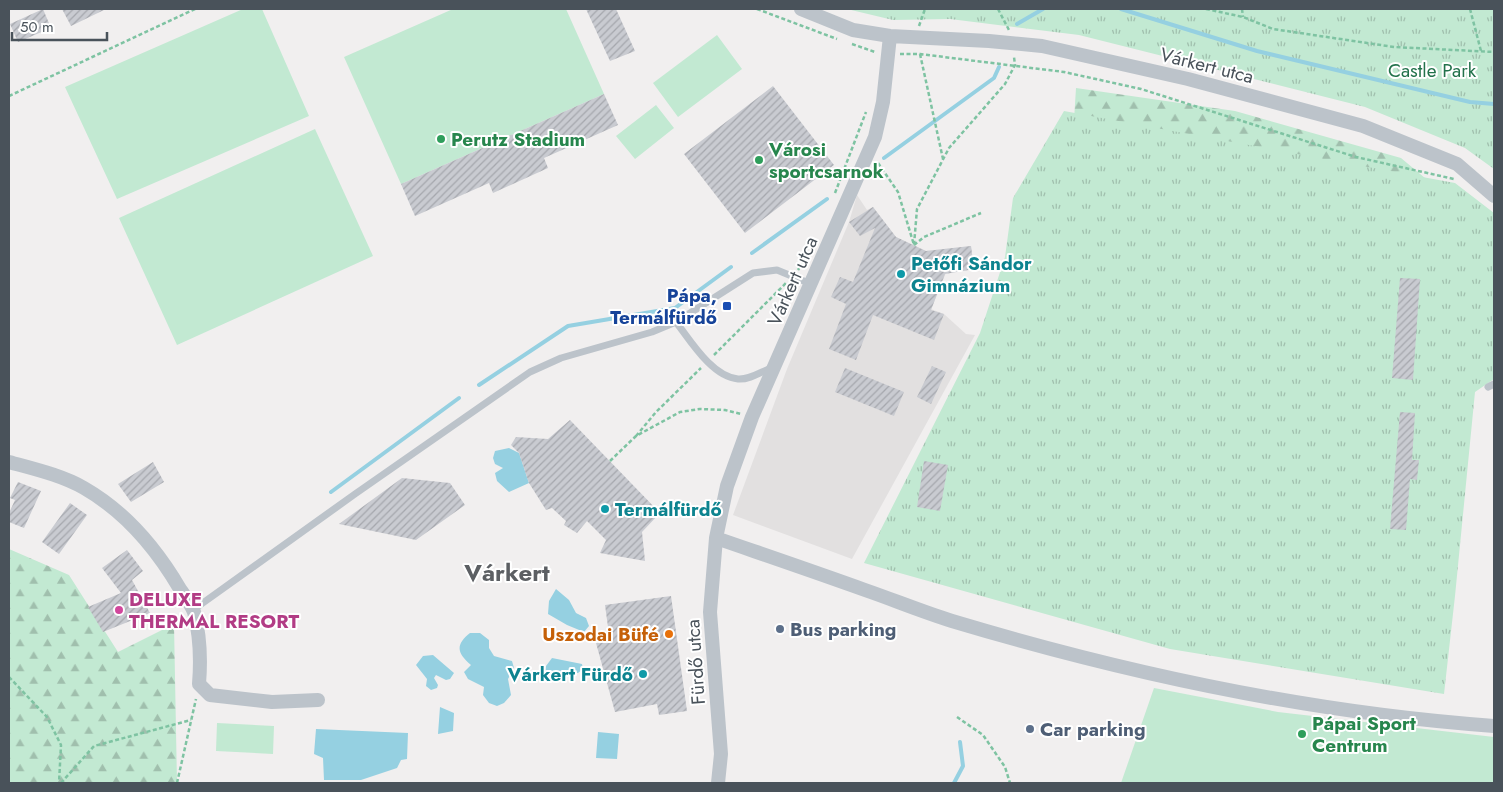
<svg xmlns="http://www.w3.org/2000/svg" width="1503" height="792" font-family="Jost,sans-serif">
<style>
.education{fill:#e2e0e0}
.green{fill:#c2e9d2}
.forest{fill:url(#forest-firs)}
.park{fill:url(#park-tufts)}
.water{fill:#95d0e1}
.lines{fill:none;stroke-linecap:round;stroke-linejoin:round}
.stream{stroke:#95d0e1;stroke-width:4}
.building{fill:url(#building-hatch)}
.path{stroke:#7ec3a2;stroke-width:2.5;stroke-dasharray:4 2.5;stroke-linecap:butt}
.service{stroke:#bcc3ca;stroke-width:7}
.minor{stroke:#bcc3ca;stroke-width:14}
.leisure-dot{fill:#2e9e5b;stroke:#fff;stroke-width:2}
.culture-dot{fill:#0f9aa8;stroke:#fff;stroke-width:2}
.transit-dot{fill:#1a4fb4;stroke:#fff;stroke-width:2}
.hotel-dot{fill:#d1479c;stroke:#fff;stroke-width:2}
.service-dot{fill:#5c6f8a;stroke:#fff;stroke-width:2}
.food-dot{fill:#e8710a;stroke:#fff;stroke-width:2}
.labels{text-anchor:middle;stroke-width:4;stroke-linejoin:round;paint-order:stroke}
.street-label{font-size:19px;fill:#49525a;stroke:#fff}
.park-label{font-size:19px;fill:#22724b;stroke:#fff}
.leisure-label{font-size:19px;font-weight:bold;fill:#27864d;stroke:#fff;text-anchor:start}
.culture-label{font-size:19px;font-weight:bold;fill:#0d838f;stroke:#fff;text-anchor:start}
.transit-label{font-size:19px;font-weight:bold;fill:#164399;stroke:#fff;text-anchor:end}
.hotel-label{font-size:19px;font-weight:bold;fill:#b23c85;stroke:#fff;text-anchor:start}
.service-label{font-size:19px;font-weight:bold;fill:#4e5e75;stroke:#fff;text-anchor:start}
.food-label{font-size:19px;font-weight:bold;fill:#c56008;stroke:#fff;text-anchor:end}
.district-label{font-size:24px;font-weight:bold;fill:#5c5f63;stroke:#fff}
</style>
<defs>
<pattern id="forest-firs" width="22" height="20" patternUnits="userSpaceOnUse" patternTransform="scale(1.25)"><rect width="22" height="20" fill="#c2e9d2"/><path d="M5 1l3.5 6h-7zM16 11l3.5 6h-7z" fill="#a0bfad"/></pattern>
<pattern id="park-tufts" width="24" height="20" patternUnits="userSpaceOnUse" patternTransform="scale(1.25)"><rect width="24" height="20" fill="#c2e9d2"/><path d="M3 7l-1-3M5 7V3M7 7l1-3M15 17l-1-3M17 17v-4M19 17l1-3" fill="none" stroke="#a0bfad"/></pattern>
<pattern id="building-hatch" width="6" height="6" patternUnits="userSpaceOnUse" patternTransform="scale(1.25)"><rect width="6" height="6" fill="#c9cbd1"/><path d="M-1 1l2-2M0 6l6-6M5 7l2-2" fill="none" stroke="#a5a7ad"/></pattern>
</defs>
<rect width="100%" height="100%" fill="#f1efef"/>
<!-- education -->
<path class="education" d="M857,195L867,210L873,207L896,237L926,251L971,246L974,269L958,272L948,268L931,309L944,314L966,334L975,335L852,559L733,515L787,369L849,222Z"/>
<!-- green -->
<path class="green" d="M243,9H262L309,116L117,199L65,87Z
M453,9H566L604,94L401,184L344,57Z
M717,35L742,69L678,117L653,83Z
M656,105L674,128L635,159L616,136Z
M315,129L373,256L177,345L119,218Z
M1154,688L1278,712L1494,737V783H1121Z
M217,723L274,726L273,754L216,751Z"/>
<!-- forest -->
<path class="forest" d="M1076,88L1235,111L1401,158L1462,209L1074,120Z
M9,549L69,575L118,652L174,624L177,783H9Z"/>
<!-- park -->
<path class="park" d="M847,9H1494V169L1465,148L1365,107L1079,35L950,19L893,20Z
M1064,111L1455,183L1494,213V379L1475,392L1455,596L1444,694L1170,649L864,563L980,333L1005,257L1013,198Z"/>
<!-- water -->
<path class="water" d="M509,448L519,453L529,483L509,492L497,481L495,473L503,468L495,464L493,458L495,451Z
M556,589L569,600L576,613L586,618L589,626L584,632L567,625L548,614L549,601Z
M470,633H480L489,640V648L494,656L512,661L514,668L508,679L511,695L504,703L497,706L489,703L483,695L484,687L468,679L464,672L471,665C457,653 455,645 470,633Z
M433,655L454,673L450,679L446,680L436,675L434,678L438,685L437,688L431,690L426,686L427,679L416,665L423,656Z
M552,658L582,664L583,669L578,673C574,673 571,672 568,673C560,675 555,684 543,679L546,666Z
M440,707L454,713L453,731L438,734Z
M316,729L408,733L407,759L401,760L397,768L361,780H324L323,758L314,754Z
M598,732L619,734L617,759L596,758Z"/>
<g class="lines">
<!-- stream -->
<path class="stream" d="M1121,9L1257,51L1470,102L1494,104
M1017,24L1043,9
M884,158L994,78L999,67
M752,253L827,199
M479,385L568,326L675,308L731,267
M331,492L459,398
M954,783L963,766L960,742"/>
</g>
<!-- building -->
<path class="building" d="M43,9L51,28L18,42L10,24Z
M62,9H106L71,26Z
M586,9H616L635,51L610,61Z
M773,86L834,165L745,233L684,154Z
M604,94L618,125L544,158L548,168L493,193L489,183L415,216L401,184Z
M873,207L896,237L926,251L971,246L974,269L945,274L931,310L944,314L934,340L873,315L856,360L829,349L846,304L831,297L840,277L853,282L875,228L860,236L849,222Z
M1400,278L1420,279L1413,380L1392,378Z
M932,366L946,372L931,404L917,397Z
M845,368L904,392L894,416L835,392Z
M1400,412L1415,413L1412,460H1419L1417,480L1410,479L1406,530L1390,529Z
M570,420L660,513L642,532L645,561L600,553L606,540L587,521L577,533L564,525L566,521L552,508L546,510L529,483L519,453L511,445L516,437L548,439Z
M924,461L948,465L940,511L917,507Z
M153,462L164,482L131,502L118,484Z
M402,478L450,483L465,505L416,540L339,524Z
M18,482L41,491L24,528L9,522V513L15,500L10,498Z
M70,503L87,515L59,554L42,542Z
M127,550L143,571L132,580L150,613L103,632L88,607L121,593L102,568Z
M671,596L687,711L659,715L657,704L615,712L596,643L610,642L605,605Z"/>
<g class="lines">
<!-- path -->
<path class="path" d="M757,9L837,39
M998,9L1009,30
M1206,9L1243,17L1273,29L1394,47L1494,52
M1242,9L1243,17
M1470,9L1481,51
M919,26L925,9
M852,44L875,52
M900,54H920L1064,72L1141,89L1356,157L1454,179
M920,54L943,159
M9,96L195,9
M878,163L898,192L914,245L917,209L949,148L1005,84L1015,65L1014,57
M835,193L866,112
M914,245L924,237L981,213
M798,270L809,253
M714,355L786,283
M636,436L656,412L701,368
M610,461L636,436L680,412L700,409L725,410L741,414
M9,677L47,717L61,745L59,783
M957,717L983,735L1005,767L1010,783
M61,783L94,746L191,720
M177,783L196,699"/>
<!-- service -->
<path class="service" d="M676,322C690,340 712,377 738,379C749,380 761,372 771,368
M1488,387L1494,384
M193,610L355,494L530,372L561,358L652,332L676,322L753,273L777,270L811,284"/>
<!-- minor -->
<path class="minor" d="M801,9L853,30L890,36L989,41L1042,46L1188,79L1363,126L1457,164L1494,196
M9,462C34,469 61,475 84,488C126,512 156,548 180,589C185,596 191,604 194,612C200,635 201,660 199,684L210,695L272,702L318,700
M716,538C765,555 815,572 865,590C894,600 923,612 952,621C1129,674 1310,713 1494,726
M718,783L721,754L710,612L716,538L727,486L752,417L875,137L883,102L890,36"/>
</g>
<!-- markers -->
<g class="leisure-dot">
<circle cx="441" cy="139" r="5"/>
<circle cx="759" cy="160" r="5"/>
<circle cx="1302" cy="734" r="5"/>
</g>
<g class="culture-dot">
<circle cx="901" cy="274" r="5"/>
<circle cx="605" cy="509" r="5"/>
<circle cx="643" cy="674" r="5"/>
</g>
<rect class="transit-dot" x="722" y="301" width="10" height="10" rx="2.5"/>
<circle class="hotel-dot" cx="119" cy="610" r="5"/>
<g class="service-dot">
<circle cx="780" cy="629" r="5"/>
<circle cx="1030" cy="729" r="5"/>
</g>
<circle class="food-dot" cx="669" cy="634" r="5"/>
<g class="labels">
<!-- street labels -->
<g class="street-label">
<text transform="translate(1207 65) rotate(14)" y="7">Várkert utca</text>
<text transform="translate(792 281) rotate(-66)" y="7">Várkert utca</text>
<text transform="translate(695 662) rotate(-94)" y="7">Fürdő utca</text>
</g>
<!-- park labels -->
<g class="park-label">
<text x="1432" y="77">Castle Park</text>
</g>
<!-- leisure labels -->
<g class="leisure-label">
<text x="451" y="146">Perutz Stadium</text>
<text x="769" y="156">Városi<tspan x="769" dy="22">sportcsarnok</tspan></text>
<text x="1312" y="730">Pápai Sport<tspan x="1312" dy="22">Centrum</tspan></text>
</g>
<!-- culture labels -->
<g class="culture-label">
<text x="911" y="270">Petőfi Sándor<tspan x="911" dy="22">Gimnázium</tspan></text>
<text x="615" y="516">Termálfürdő</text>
<text x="633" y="681" text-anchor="end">Várkert Fürdő</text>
</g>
<!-- transit labels -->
<g class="transit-label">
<text x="717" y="302">Pápa,<tspan x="717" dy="22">Termálfürdő</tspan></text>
</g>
<!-- hotel labels -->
<g class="hotel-label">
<text x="129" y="606">DELUXE<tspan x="129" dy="22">THERMAL RESORT</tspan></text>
</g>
<!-- service labels -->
<g class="service-label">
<text x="790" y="636">Bus parking</text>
<text x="1040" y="736">Car parking</text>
</g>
<!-- food labels -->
<g class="food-label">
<text x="659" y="641">Uszodai Büfé</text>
</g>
<!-- district labels -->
<g class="district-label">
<text x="507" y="581">Várkert</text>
</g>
</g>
<!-- border -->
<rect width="1503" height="792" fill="none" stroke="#49525a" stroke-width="20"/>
<!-- scale -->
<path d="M12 32v8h95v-8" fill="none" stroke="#49525a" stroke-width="2.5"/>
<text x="20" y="32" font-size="15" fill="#49525a" stroke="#ffffff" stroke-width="4" paint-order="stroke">50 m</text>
</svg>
